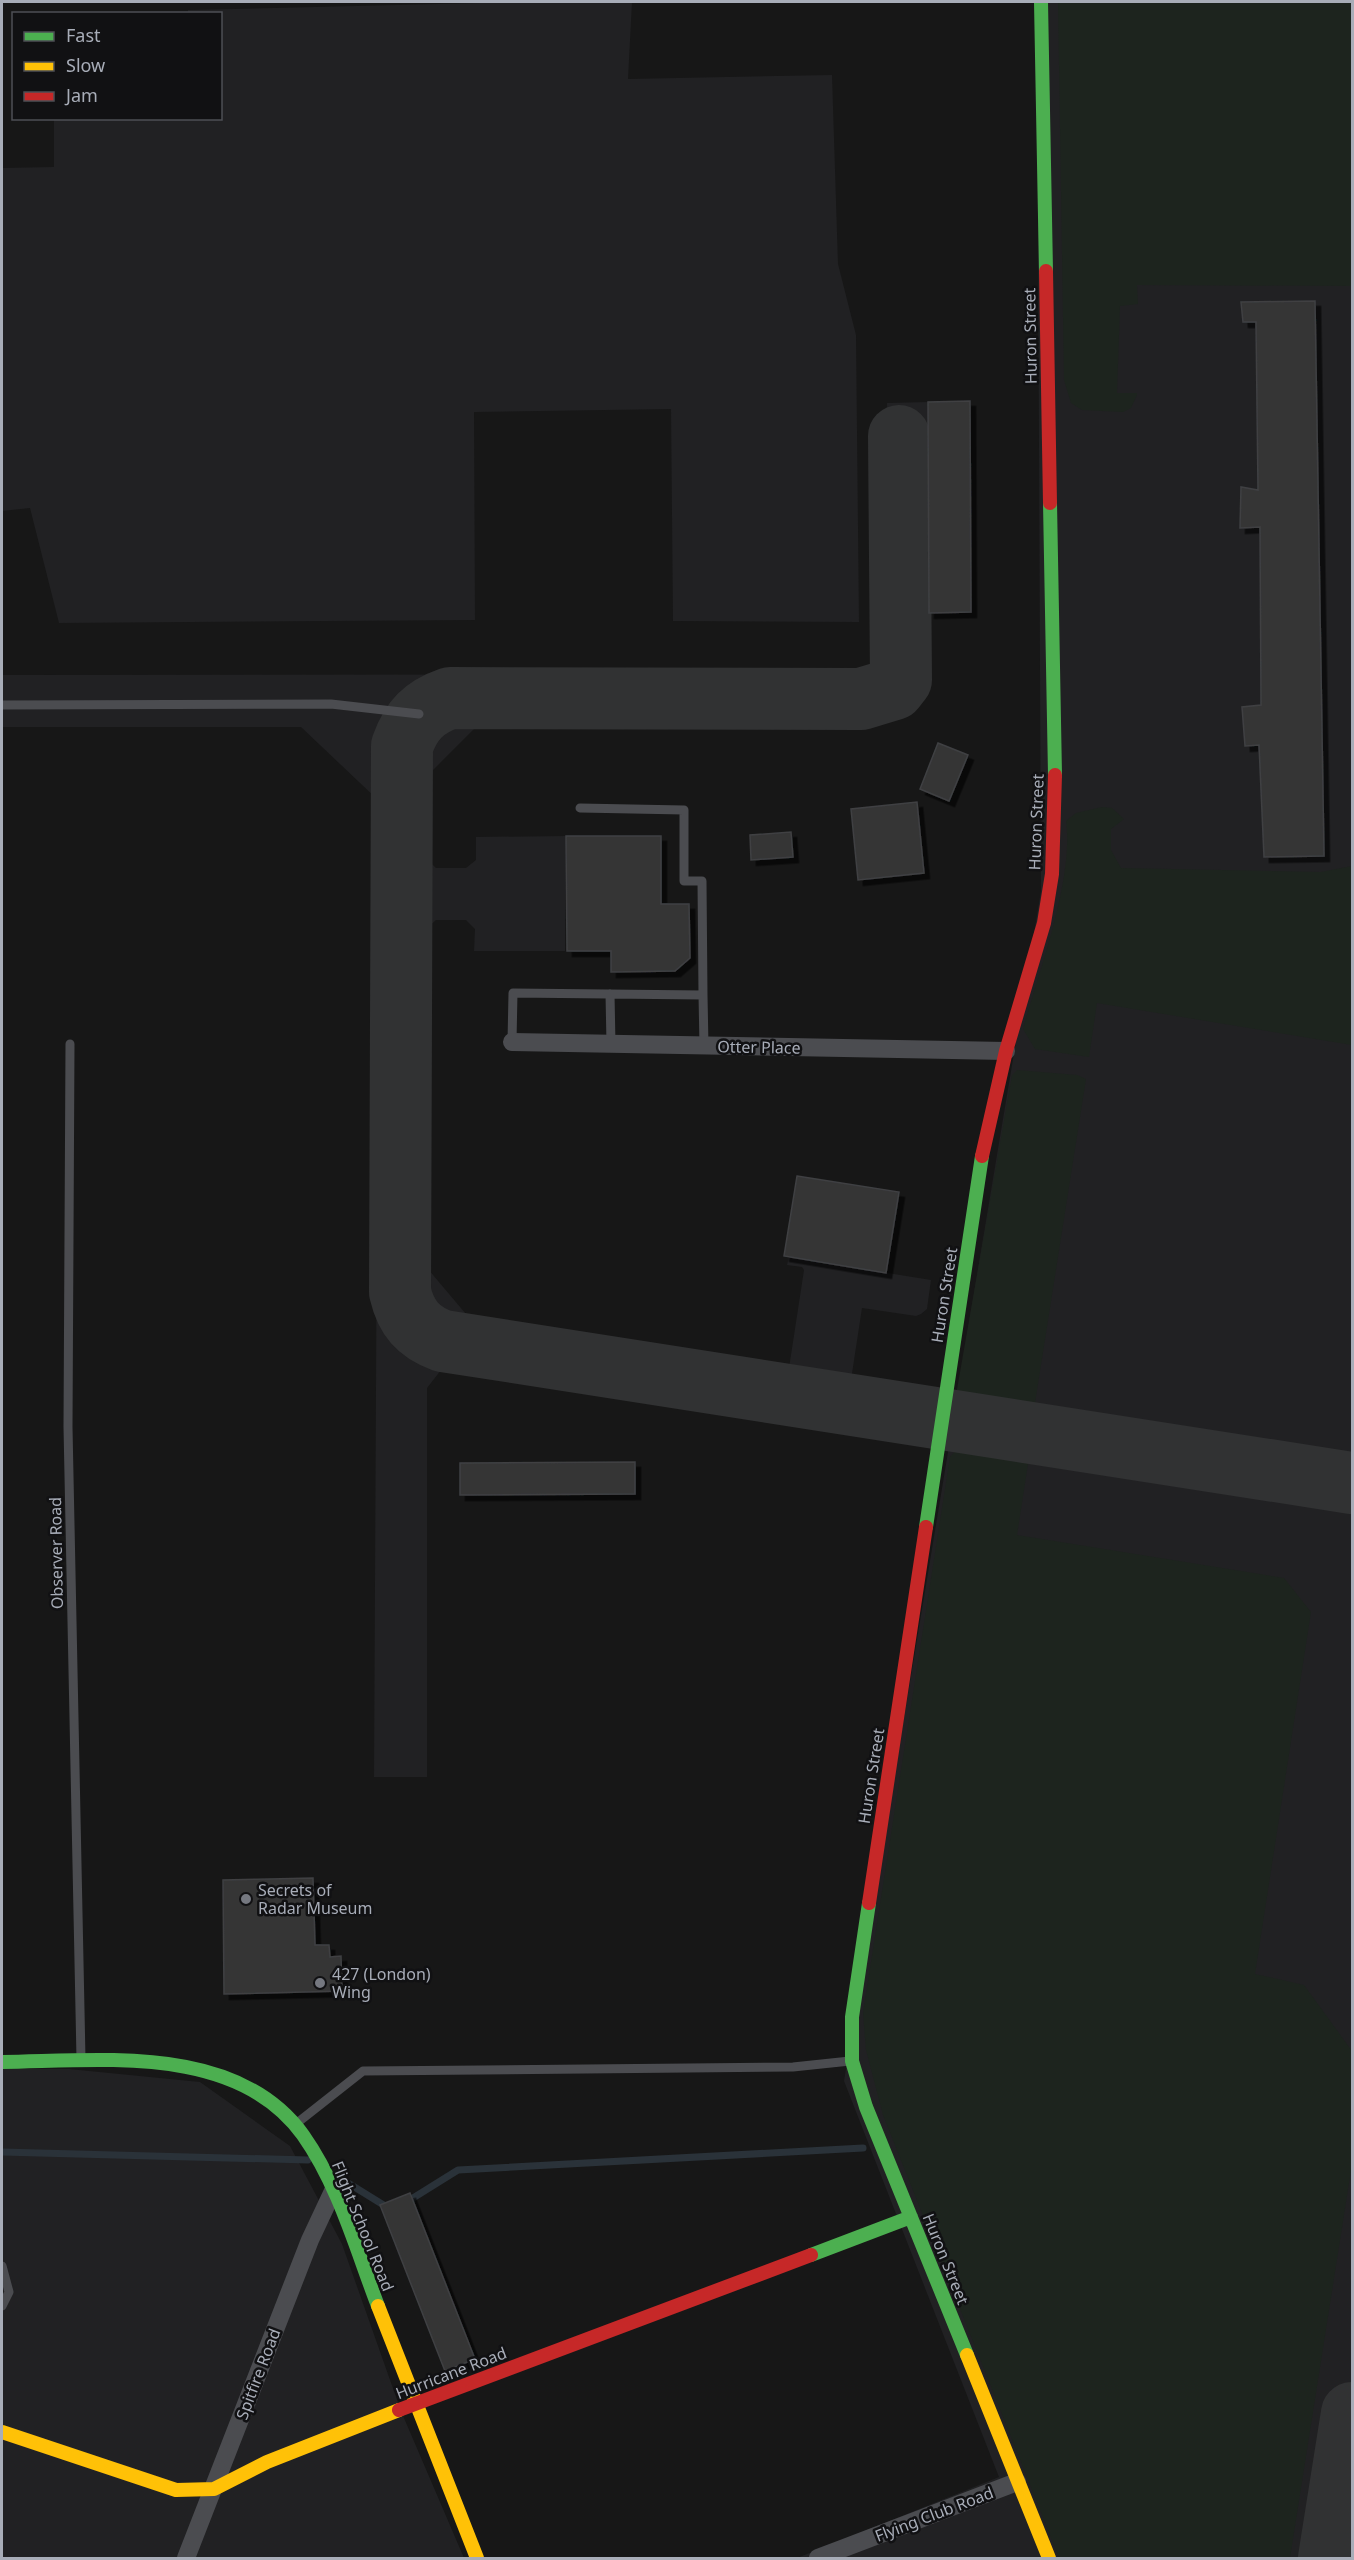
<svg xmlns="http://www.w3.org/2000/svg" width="1354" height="2560" font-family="'Noto Sans',sans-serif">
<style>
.built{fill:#212123}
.green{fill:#1d241e}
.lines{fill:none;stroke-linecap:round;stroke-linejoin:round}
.stream{stroke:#2a3239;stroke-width:7}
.taxiway{stroke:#313233;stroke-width:62}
.building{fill:#353536;stroke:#3f4043;stroke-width:1.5;filter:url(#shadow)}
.lane{stroke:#4b4c50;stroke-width:9}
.street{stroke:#4b4c50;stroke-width:18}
.fast{stroke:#4caf50;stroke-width:14}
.slow{stroke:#ffc107;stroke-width:14}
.jam{stroke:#c62828;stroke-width:14}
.poi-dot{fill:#757880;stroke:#111113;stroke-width:2}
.labels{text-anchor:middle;stroke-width:5;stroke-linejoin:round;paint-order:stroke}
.street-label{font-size:16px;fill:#a8adb8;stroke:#111113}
.poi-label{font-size:16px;fill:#a8adb8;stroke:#111113;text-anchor:start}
</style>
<defs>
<filter id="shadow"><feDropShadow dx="5.5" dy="5.5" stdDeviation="0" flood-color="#0009"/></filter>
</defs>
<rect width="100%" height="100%" fill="#171717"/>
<!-- built -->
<path class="built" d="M524,2H632L628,79L832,75L838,264L856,335L859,622L673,621L671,409L474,412L475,620L59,623L30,508L2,511V168L54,167V119L220,118V14L188,13V10Z
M1037,2H1352V2558H797L999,2477L844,2081L949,1446L445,1365L427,1388V1777H374L379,801L301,727H2V675L882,674L890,665L887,403L928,402L929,613L912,612L914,698L881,700V725H478L427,776V859L436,868H466L476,860V837L566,836L565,951H474L475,929L466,920H436L427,928L428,1269L471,1320L789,1368L804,1270L802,1267L787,1265L789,1257L931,1280L927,1309L921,1314L916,1316L862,1308L851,1380L957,1395L1041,891Z
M2,2069H69L200,2082L290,2146L342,2244L401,2411L464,2558H2Z"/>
<!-- green -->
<path class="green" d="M1058,2H1352V286L1137,285L1138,304L1120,306L1117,393H1137V395L1131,408L1123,412L1082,410L1071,403L1064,380Z
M1102,807L1112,808L1124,819L1111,829V850L1121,868L1321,872L1352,866V1045L1097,1003L1089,1057L1035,1049L1023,1029C1039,971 1074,879 1066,821L1076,813Z
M1017,1070L1077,1075L1086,1079L1035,1403L1026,1407L956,1395L1012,1075Z
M959,1447L1010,1455L1028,1464L1017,1535L1284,1578L1311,1612L1255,1974L1304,1985L1352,2051V2164L1290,2558H1059L883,2115L866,2050L863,2013L950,1457Z"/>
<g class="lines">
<!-- stream -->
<path class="stream" d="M2,2152L308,2160
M348,2183L390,2209
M405,2203L458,2170L863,2148"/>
<!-- taxiway -->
<path class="taxiway" d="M899,436L901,680L894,689L861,699L450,698C424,707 411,720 402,746L400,1292C406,1318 418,1332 443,1341L1352,1483
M1329,2558L1352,2413"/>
</g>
<!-- building -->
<path class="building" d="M1315,301L1324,856L1264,857L1259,745L1245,746L1242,707L1261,705L1260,527L1240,528L1241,487L1258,490L1256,322H1243L1241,302Z
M970,401L971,612L929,613L928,402Z
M938,743L968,755L949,801L920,789Z
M917,802L924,873L858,880L851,809Z
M791,832L793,857L751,860L750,835Z
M566,836H661V904H689L690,958L675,971L611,972V951H567Z
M797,1176L899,1192L886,1273L784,1256Z
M635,1462V1494L460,1495V1463Z
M313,1878L315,1945H329L330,1957L341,1956L342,1991L224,1994L223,1880Z
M410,2193L475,2359L445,2371L380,2205Z"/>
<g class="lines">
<!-- lane -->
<path class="lane" d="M2,705L331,704L419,714
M610,994L611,1044
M703,995L704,1046
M512,1042L513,993L703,995L702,881H684V810L580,808
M70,1044L68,1427L81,2059
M297,2123L363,2071L793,2067L850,2061
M2,2266L9,2292L2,2306"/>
<!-- street -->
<path class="street" d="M512,1042L1006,1051
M186,2558L310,2240L333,2191
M818,2558L1017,2482"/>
<!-- fast -->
<path class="fast" d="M1041,2L1046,271
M1050,503L1055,775
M926,1527L982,1156
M869,1903L852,2017V2061L866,2107L967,2355
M2,2062C101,2061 237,2043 303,2135C339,2186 356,2249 378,2306
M811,2255L911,2217"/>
<!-- slow -->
<path class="slow" d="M378,2306L477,2558
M967,2355L1049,2558
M2,2432L176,2490L214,2489L267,2462L399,2410"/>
<!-- jam -->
<path class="jam" d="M1046,271L1050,503
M982,1156L1006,1051L1044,923L1052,874L1055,775
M869,1903L926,1527
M399,2410L811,2255"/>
</g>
<!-- markers -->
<g class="poi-dot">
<circle cx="246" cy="1899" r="6"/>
<circle cx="320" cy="1983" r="6"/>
</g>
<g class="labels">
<!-- street labels -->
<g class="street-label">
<text transform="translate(1030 336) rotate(-91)" y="6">Huron Street</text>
<text transform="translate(1036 822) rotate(-88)" y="6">Huron Street</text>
<text transform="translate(759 1047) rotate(1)" y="6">Otter Place</text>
<text transform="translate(944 1295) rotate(-81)" y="6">Huron Street</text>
<text transform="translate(56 1553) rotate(-91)" y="6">Observer Road</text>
<text transform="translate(871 1776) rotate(-81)" y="6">Huron Street</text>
<text transform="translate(363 2226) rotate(68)" y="6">Flight School Road</text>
<text transform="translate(946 2259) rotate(68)" y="6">Huron Street</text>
<text transform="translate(451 2373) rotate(-21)" y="6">Hurricane Road</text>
<text transform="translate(258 2374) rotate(-69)" y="6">Spitfire Road</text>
<text transform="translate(934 2514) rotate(-21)" y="6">Flying Club Road</text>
</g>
<!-- poi labels -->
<g class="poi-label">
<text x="258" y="1896">Secrets of<tspan x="258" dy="18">Radar Museum</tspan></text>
<text x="332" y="1980">427 (London)<tspan x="332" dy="18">Wing</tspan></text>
</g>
</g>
<!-- border -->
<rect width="1354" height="2560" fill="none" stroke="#a8adb8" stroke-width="6"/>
<!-- legend -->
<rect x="12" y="12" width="210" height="108" fill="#111113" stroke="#4d4f55" stroke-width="1.5"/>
<rect x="24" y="32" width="30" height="9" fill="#4caf50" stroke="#4d4f55" stroke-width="1.5"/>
<text x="66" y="42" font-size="18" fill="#a8adb8">Fast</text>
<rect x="24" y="62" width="30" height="9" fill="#ffc107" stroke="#4d4f55" stroke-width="1.5"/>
<text x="66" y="72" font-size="18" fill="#a8adb8">Slow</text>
<rect x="24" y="92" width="30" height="9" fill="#c62828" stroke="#4d4f55" stroke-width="1.5"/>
<text x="66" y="102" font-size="18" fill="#a8adb8">Jam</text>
</svg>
